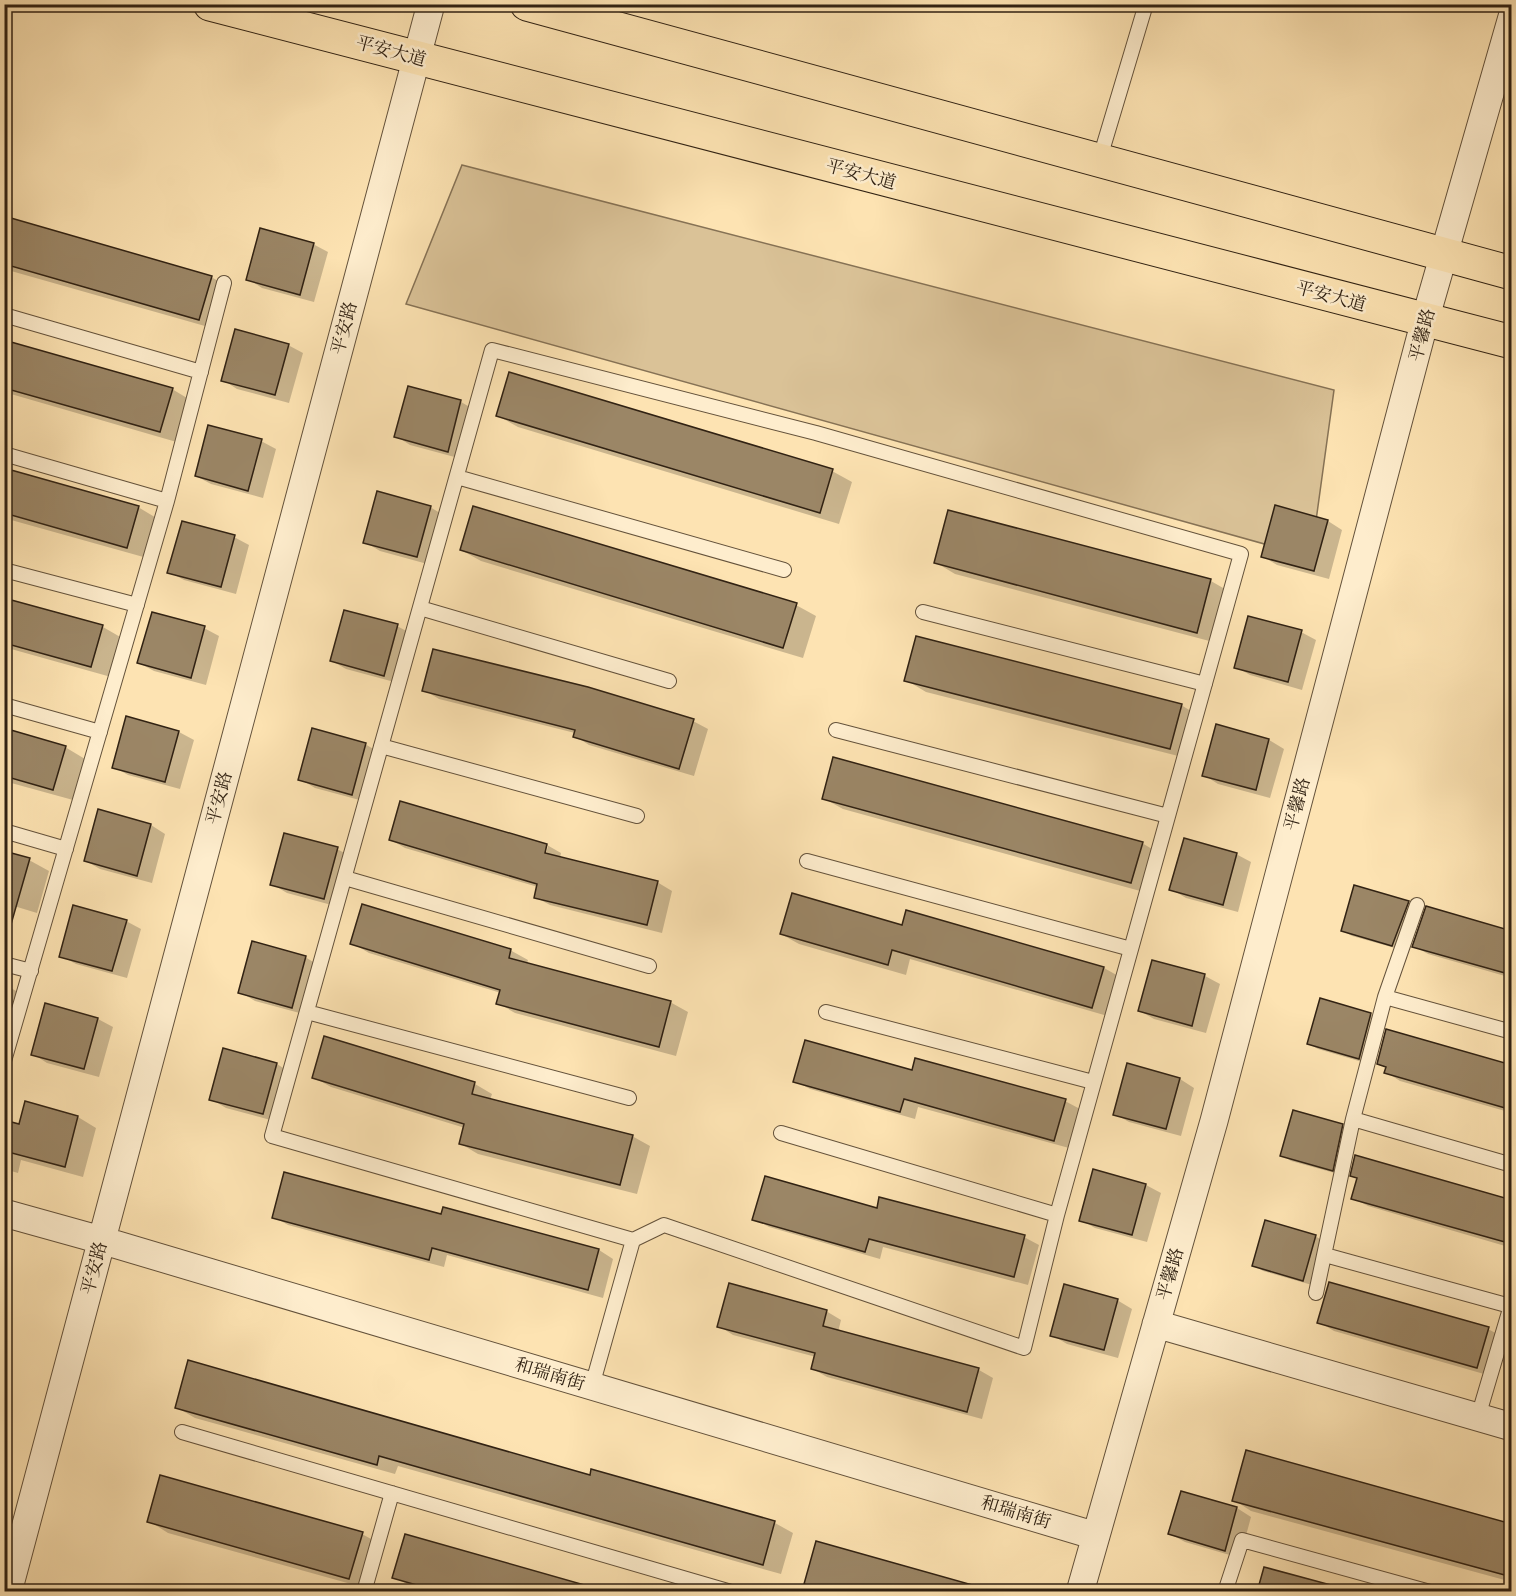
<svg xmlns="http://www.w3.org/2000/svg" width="1516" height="1596" font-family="'Old Standard TT','Noto Serif SC',serif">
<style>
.green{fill:#dac297;stroke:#867255;stroke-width:1.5}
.shadow{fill:#0003;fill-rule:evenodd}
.building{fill:#9b8666;stroke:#312213;stroke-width:1.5}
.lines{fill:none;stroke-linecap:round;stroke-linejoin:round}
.service-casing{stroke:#64523b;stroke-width:16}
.minor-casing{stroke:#64523b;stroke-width:29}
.primary-casing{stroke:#312213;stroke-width:35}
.service{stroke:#feedcd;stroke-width:14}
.minor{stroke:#feedcd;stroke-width:27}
.primary{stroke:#fde3b2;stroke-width:33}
.labels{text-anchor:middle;stroke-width:5;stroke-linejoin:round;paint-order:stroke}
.street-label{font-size:18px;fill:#312213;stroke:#feedcd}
</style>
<rect width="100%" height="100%" fill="#fde3b2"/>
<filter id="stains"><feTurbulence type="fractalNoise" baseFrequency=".00333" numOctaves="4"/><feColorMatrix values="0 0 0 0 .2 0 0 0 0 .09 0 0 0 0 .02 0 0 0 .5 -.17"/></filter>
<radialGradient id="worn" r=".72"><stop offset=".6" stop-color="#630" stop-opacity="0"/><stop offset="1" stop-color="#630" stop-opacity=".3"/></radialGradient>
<!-- green -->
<path class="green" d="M462,165L1334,390L1311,557L406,304Z"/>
<!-- shadow -->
<path class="shadow" d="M4,218L211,277L231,288L219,330L4,269Z
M313,244L328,252L314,302L262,288L248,279Z
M4,341L172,389L192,401L180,443L4,392Z
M288,345L303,353L289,403L237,389L223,380Z
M409,387L461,402L475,410L462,459L410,445L396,436Z
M498,416L832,471L852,482L839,524L518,427Z
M261,441L276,449L263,498L211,484L196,476Z
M4,470L138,507L158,519L147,558L4,518Z
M430,507L445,516L431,565L380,551L365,542Z
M949,512L1211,581L1230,592L1217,643L955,574L935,562Z
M1328,521L1342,530L1329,579L1277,565L1262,556Z
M234,537L249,545L236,594L184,580L169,572Z
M461,550L796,605L816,616L803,658L481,561Z
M4,599L103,627L122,638L111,677L4,647Z
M397,626L412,634L398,683L346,669L332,661Z
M204,628L219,636L206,685L154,671L139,663Z
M1301,632L1316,640L1302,690L1250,675L1236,667Z
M906,680L1181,705L1201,717L1190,759L926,692Z
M424,690L693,721L708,729L694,776L589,745L575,736V733L439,699Z
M127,718L179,732L194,740L180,789L128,775L114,767Z
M1217,726L1269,740L1284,749L1270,798L1218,784L1204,775Z
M4,730L65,747L85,759L73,800L4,781Z
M365,744L380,753L367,802L315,788L300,779Z
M823,798L1142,843L1162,855L1151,894L843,809Z
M99,811L151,825L165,834L152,883L100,869L86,861Z
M391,840L547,845L561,853L560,859L657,882L672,891L662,933L550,905L535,897L538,887L405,848ZM545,846H548L544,861Z
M337,849L352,857L339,907L287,893L272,884Z
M1236,854L1251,862L1238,912L1186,898L1171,889Z
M29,860L49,871L37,913L4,903Z
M1355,887L1408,903L1418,908L1402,950L1352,936L1343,931Z
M908,912L1104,968L1122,978L1111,1017L910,959L906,975L799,944L781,934L903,927Z
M126,921L141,929L127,978L76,964L61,956Z
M1512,932V978L1428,954L1414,946Z
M352,943L510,950L528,960L527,964L670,1002L688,1012L676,1056L515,1013L498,1003L501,993L369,953Z
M305,957L320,966L307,1015L255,1001L240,992Z
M1153,962L1205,976L1220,984L1206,1033L1154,1019L1140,1011Z
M4,984L23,995L12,1034L4,1032Z
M46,1005L98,1019L113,1027L99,1077L47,1063L33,1054Z
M1370,1014L1380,1020L1369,1064L1318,1049L1309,1044Z
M325,1038L475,1084L492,1094L490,1100L632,1136L650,1146L637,1194L478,1154L461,1144L465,1128L331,1087L313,1077Z
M277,1064L291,1073L278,1122L226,1108L211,1099Z
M1378,1064L1512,1067V1113L1400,1081L1386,1072L1387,1068Z
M1128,1065L1180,1079L1194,1088L1181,1136L1129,1122L1115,1114Z
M913,1072L1065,1101L1080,1109L1069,1148L918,1107L915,1119L810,1089L795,1081Z
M26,1103L78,1117L96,1128L83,1177L21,1160L18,1173L4,1169V1122L20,1126Z
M1342,1125L1352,1131L1342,1175L1291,1161L1282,1155Z
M1094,1171L1146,1185L1161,1193L1147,1242L1095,1228L1081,1220Z
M1352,1175L1512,1201V1248L1368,1206L1353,1198L1359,1179Z
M444,1208L599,1250L613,1259L603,1298L447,1255L444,1267L288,1225L274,1217L442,1216Z
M879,1210L1024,1237L1039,1245L1028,1285L883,1247L880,1259L769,1227L754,1219Z
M1315,1236L1325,1242L1312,1285L1263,1271L1254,1265Z
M1117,1300L1132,1309L1118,1358L1067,1344L1052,1335Z
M826,1311L841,1320L838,1332L979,1370L993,1378L982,1419L827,1377L813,1369L816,1357L733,1335L719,1326Z
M1319,1322L1488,1329L1503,1337L1491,1376L1334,1331Z
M176,1407L591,1476L592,1471L775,1523L793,1533L781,1574L398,1466L395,1474L195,1418Z
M1182,1493L1237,1508L1251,1517L1240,1558L1185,1542L1170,1534Z
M1234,1500L1512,1525V1582L1251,1511Z
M149,1521L362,1534L382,1545L369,1589L168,1533Z
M406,1536L605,1592H425L414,1588L394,1577Z
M817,1542L991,1592H819L806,1584Z
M1265,1569L1348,1592H1259Z"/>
<!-- building -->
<path class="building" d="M4,216L212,276L199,320L4,264Z
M260,228L314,243L300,295L246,280Z
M235,329L289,344L275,395L221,381Z
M4,340L173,388L160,432L4,388Z
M509,372L833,469L820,513L496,416Z
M408,386L461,400L448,452L394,437Z
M208,425L262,439L248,491L195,476Z
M4,468L139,506L127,548L4,513Z
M377,491L431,506L417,557L363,543Z
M1275,505L1328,520L1314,571L1261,557Z
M473,506L797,603L783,648L460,550Z
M948,510L1211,579L1197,633L934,563Z
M182,521L235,535L221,587L167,573Z
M4,598L103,625L91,667L4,643Z
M344,610L398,624L384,676L330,661Z
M152,612L205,626L191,678L137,663Z
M1248,616L1302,630L1288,682L1234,668Z
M916,636L1182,704L1170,749L904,681Z
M433,649L588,687L694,719L679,769L573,737L575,730L422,691Z
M126,716L179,731L165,782L112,768Z
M1216,724L1269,739L1256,790L1202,776Z
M4,728L66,746L53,790L4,776Z
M312,728L366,743L352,795L298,780Z
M833,757L1143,842L1131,883L822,799Z
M400,801L547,844L545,853L658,881L647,925L534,898L537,884L389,840Z
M98,809L151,824L137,876L84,861Z
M284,833L338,847L324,899L270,885Z
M1184,838L1237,853L1223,905L1169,890Z
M4,851L30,858L10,928L4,927Z
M1354,885L1409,901L1392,946L1341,931Z
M792,893L902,925L906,910L1104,967L1092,1008L892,950L888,965L780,934Z
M362,904L511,949L509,958L671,1001L659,1047L496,1004L500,990L350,944Z
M73,905L127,920L112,971L59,957Z
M1426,906L1512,931V975L1412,947Z
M252,941L306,956L292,1008L238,993Z
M1152,960L1205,974L1192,1026L1138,1011Z
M1320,998L1371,1013L1359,1059L1307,1044Z
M45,1003L98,1018L84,1069L31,1055Z
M1386,1029L1512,1065V1110L1384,1073L1386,1067L1377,1064Z
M324,1036L475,1082L472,1094L633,1135L620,1185L459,1144L464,1124L312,1078Z
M805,1040L912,1070L915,1058L1066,1099L1054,1141L904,1099L900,1112L793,1082Z
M223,1048L277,1063L263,1114L209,1100Z
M1127,1063L1180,1078L1166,1129L1113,1115Z
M25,1101L78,1116L65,1167L4,1151V1120L19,1124Z
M1293,1110L1343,1124L1333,1171L1280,1156Z
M1355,1155L1512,1200V1244L1351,1199L1357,1178L1350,1176Z
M1093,1169L1146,1184L1132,1235L1079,1221Z
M284,1172L441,1214L443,1207L599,1249L588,1290L432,1248L429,1260L272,1218Z
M765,1176L877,1208L879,1197L1025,1235L1014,1277L869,1239L865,1252L752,1220Z
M1265,1220L1316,1235L1303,1281L1252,1266Z
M1329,1282L1489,1327L1477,1368L1317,1323Z
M729,1283L827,1310L823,1326L979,1368L967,1412L811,1369L815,1353L717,1327Z
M1064,1284L1118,1299L1104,1350L1050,1336Z
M188,1360L590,1475L591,1469L775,1521L763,1565L379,1456L377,1465L175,1408Z
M1246,1450L1512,1524V1577L1232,1501Z
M160,1475L363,1532L349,1579L147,1522Z
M1181,1491L1237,1507L1225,1551L1168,1534Z
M405,1534L588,1586L587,1592H441L392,1578Z
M816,1541L976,1586L975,1592H829L804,1584Z
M1264,1567L1331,1585L1330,1592H1257Z"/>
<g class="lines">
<!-- service casing -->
<g class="service-casing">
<path id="service" d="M1099,161L1146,4
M4,315L201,372
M4,454L167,501
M457,477L784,570
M4,570L137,605
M420,608L669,681
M923,612L1205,684
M4,705L100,732
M836,730L1168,816
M381,746L637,816
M4,831L66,849
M807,861L1131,949
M345,878L649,966
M4,964L31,971
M1385,997L1512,1032
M307,1012L629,1098
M826,1012L1093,1082
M4,1061L167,501L224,283
M1353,1119L1512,1165
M781,1133L1057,1215
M1325,1255L1510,1306
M1316,1293L1353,1119L1385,997L1417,905
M592,1386L633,1240L272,1136L492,350L816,433L1241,554L1057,1215L1024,1348L664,1225L633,1240
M1478,1417L1512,1302
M182,1432L731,1592
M364,1592L392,1493
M1225,1592L1242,1540L1430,1592"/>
</g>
<!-- minor casing -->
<g class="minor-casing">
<path id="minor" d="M4,1213L101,1240L1096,1536
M1156,1324L1512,1427
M8,1592L431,4
M1080,1592L1214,1121L1425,320L1512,17"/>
</g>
<!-- primary casing -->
<g class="primary-casing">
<path id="primary" d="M210,4L1512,342
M527,4L1512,273"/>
</g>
<!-- service -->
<use href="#service" class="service"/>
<!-- minor -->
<use href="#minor" class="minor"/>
<!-- primary -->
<use href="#primary" class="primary"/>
</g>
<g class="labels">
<!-- street labels -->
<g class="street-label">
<text transform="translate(391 51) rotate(15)" y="6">平安大道</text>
<text transform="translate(861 174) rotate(15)" y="6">平安大道</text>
<text transform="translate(1331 296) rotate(15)" y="6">平安大道</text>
<text transform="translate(344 328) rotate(-75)" y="6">平安路</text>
<text transform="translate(1422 335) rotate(-75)" y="6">平馨路</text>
<text transform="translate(219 798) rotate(-75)" y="6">平安路</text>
<text transform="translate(1297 804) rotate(-75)" y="6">平馨路</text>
<text transform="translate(94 1268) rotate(-75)" y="6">平安路</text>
<text transform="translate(1170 1274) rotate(-74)" y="6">平馨路</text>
<text transform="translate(550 1374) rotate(17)" y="6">和瑞南街</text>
<text transform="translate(1016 1512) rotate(17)" y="6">和瑞南街</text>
</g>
</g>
<!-- margin -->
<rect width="1516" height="1596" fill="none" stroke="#fde3b2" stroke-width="24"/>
<rect x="6" y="6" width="1504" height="1584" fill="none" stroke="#312213" stroke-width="3"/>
<rect x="12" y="12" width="1492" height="1572" fill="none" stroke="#312213" stroke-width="1.5"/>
<rect width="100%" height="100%" filter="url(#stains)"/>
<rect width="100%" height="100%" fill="url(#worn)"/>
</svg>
